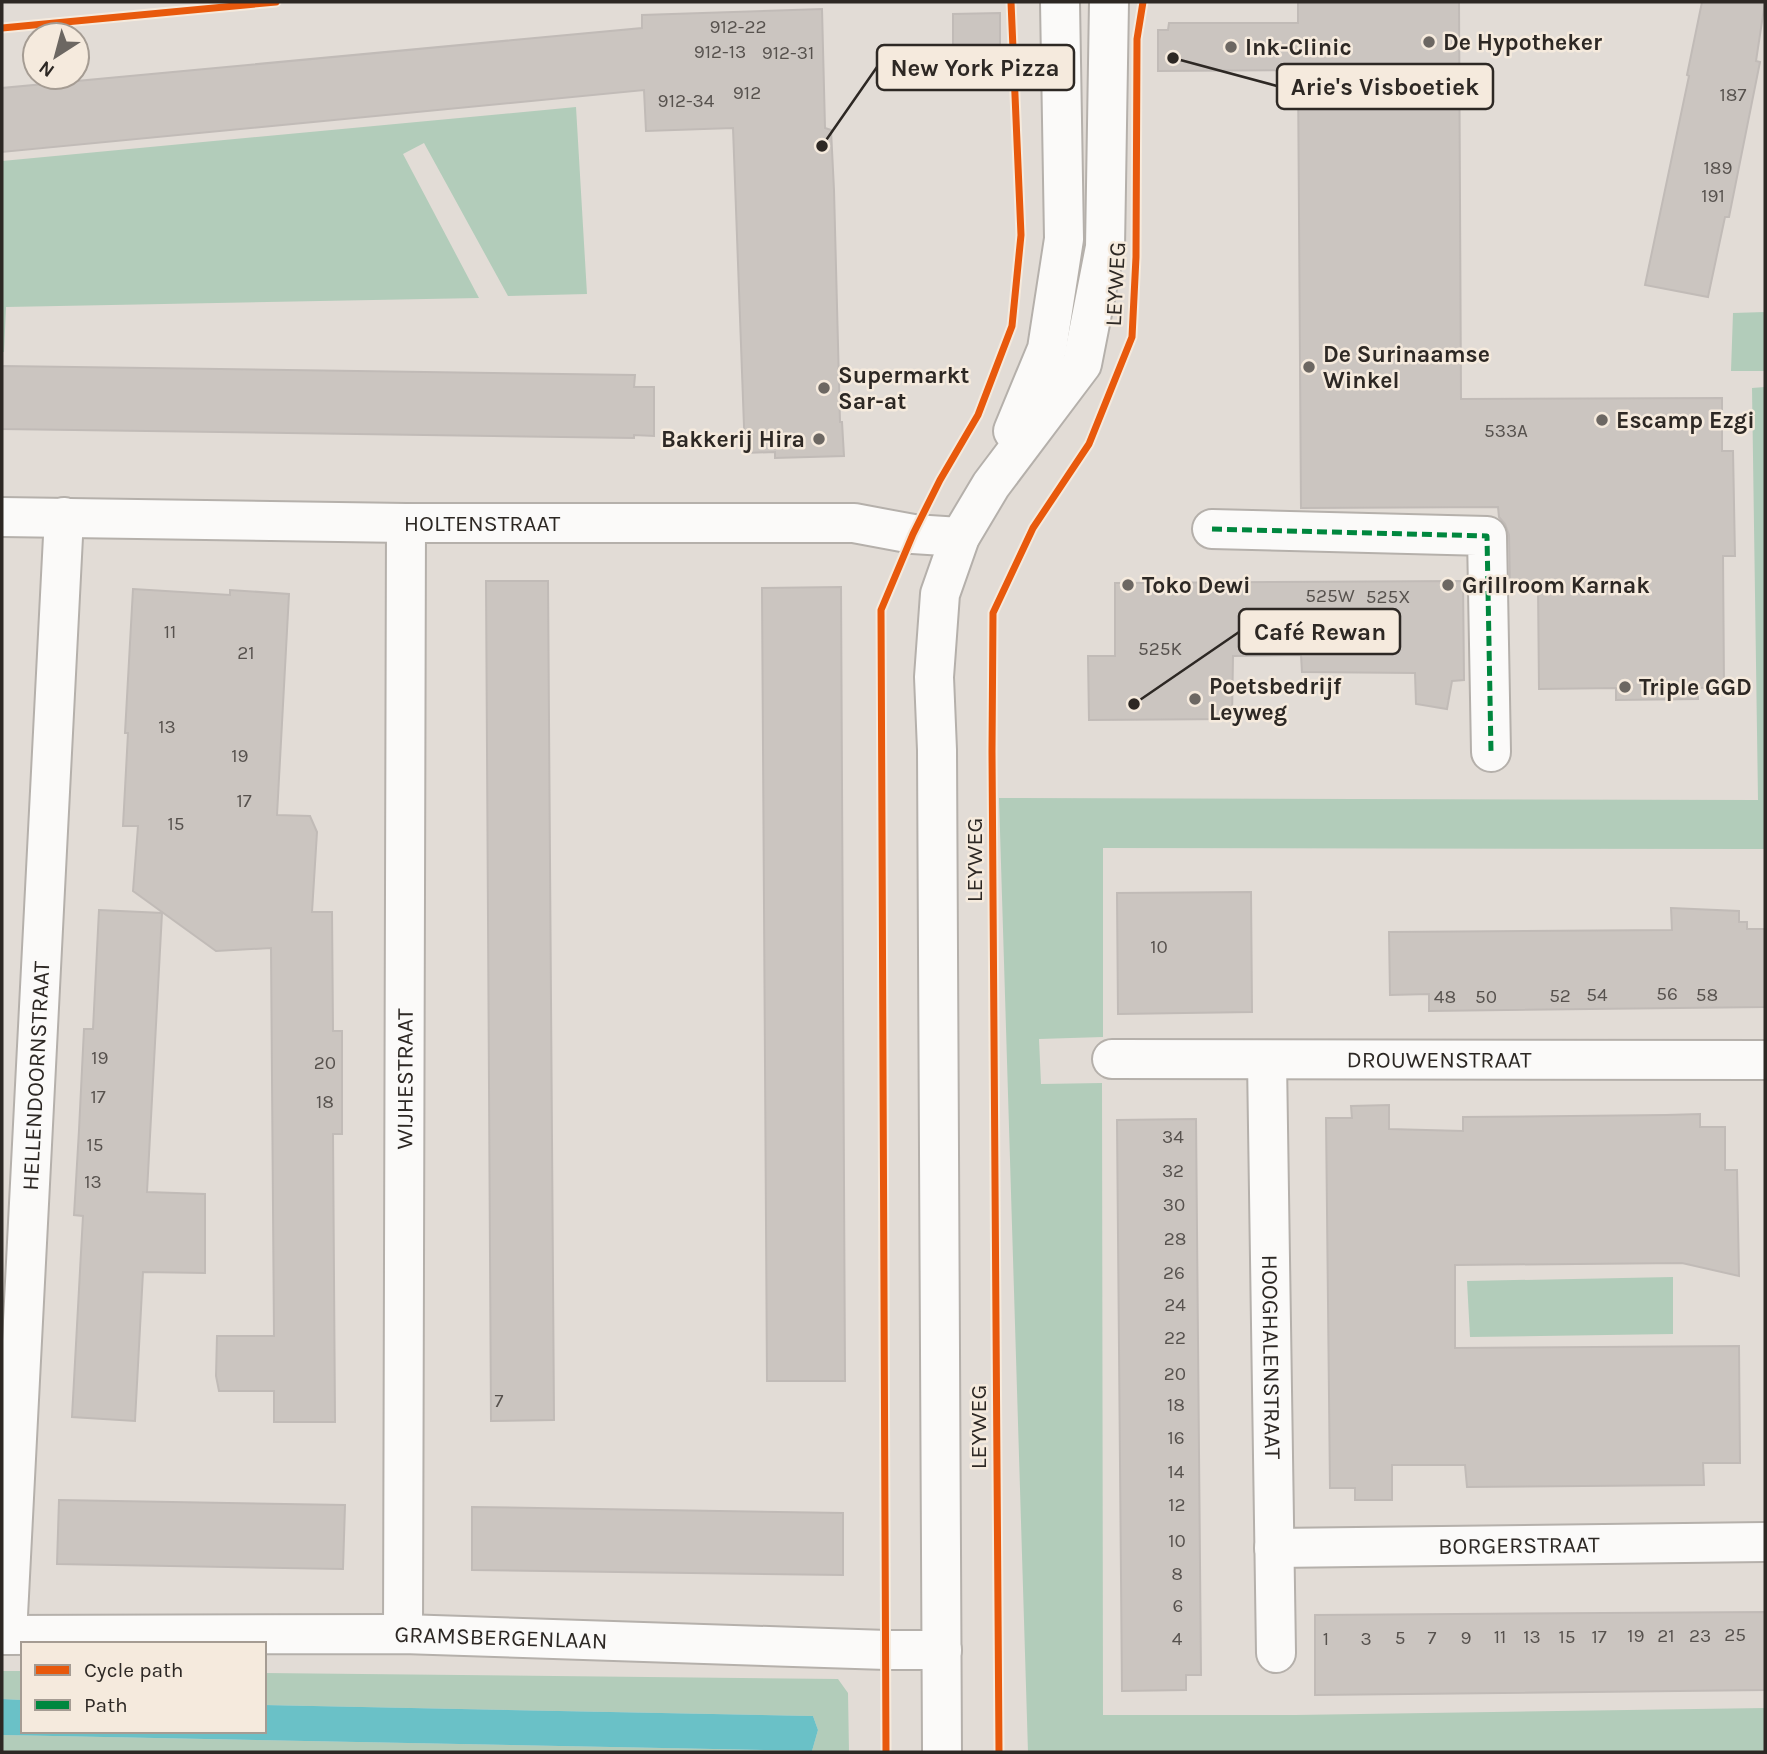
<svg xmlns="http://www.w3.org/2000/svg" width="1767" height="1754" font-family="Karla,sans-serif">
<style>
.green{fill:#b2ccba}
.water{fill:#6ac1c7}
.building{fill:#cbc5c0;stroke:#c1bbb7;stroke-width:2}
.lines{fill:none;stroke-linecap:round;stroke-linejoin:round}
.minor-casing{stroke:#b5b0ab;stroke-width:42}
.minor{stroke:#fbfaf9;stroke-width:38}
.quiet{stroke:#00873e;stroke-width:5;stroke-dasharray:10 5;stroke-linecap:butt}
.cycleway-casing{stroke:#f5eadd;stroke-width:11}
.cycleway{stroke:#e8590c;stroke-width:7}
.poi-dot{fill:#6c6762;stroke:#f5eadd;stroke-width:2.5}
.labels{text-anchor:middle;stroke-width:5;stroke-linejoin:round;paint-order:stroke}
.number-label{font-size:19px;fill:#57524e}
.poi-label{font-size:23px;font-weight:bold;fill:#2d2824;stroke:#f5eadd;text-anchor:start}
.street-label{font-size:23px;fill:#2d2824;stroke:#f5eadd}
.leader{fill:none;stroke:#2d2824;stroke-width:2.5}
.callout-dot{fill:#2d2824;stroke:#f5eadd;stroke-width:2.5}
.callout{fill:#f5eadd;stroke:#2d2824;stroke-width:2.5}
.callout-label{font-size:24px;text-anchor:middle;font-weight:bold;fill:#2d2824}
</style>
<rect width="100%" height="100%" fill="#e2dcd6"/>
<!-- green -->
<path class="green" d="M576,107L587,294L508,296L424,143L403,154L479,298L6,307L4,352H2V161Z
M1765,312V371H1731L1733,313Z
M1765,387V849L1103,848V1037L1039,1039L1041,1084L1102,1083L1103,1715H1295L1765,1708V1752H1028L999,798L1758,800L1752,388Z
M1673,1277V1334L1470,1337L1467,1281Z
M2,1671H23V1700L2,1699Z
M264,1673L838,1679L848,1693L849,1752H2V1735L812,1751L818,1730L813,1716L264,1705Z"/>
<!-- water -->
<path class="water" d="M2,1699L23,1700V1731H264V1705L813,1716L818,1730L812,1751L2,1735Z"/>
<!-- building -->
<path class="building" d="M1298,2H1459L1461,399L1722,398V451H1733L1735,556H1723L1724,687L1698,688V699L1616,700V688L1539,689L1538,584H1510L1509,535L1505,524L1499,517L1498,507L1301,508L1298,70L1158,71V30H1168L1169,23H1298Z
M1702,2H1765L1756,61L1760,62L1729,217H1725L1708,297L1645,285L1689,76L1687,75Z
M822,9L825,128L831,130L834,190L840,422H842L844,456L775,458V452L745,453L733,128L646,131L644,90L2,152V88L642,28V15Z
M1000,13V73H953V14Z
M2,366L635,375L634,387H654V436L634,435V438L2,429Z
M486,581H548L554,1420L491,1421Z
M1463,581L1464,680L1452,681L1447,709L1416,704L1415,673L1302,672L1301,655L1233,656L1232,719L1089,720L1088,656H1115V583Z
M841,587L845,1381H767L762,588Z
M133,589L230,595V590L289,594L277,815L310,816L317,832L312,912H332L333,1031H342V1134H333L335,1422H274V1391H219L216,1376L217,1336H274L271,948L216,951L133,891L138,826H123L128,733H125Z
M1251,892L1252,1012L1118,1014L1117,893Z
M1671,908L1739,911V922H1747V929H1765V1007L1429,1011V994L1390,995L1389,932L1672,930Z
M99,910L162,913L147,1192L205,1194V1273L143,1272L135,1421L72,1417L83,1216L74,1215L79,1130L84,1029H93Z
M1389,1105V1129L1463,1131V1117L1666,1115L1700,1114V1127H1725V1170H1737L1739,1276L1682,1263L1455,1265V1348L1739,1346L1740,1463H1703L1704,1485L1467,1487L1465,1465H1392V1500H1355V1488H1330L1326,1118H1352L1351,1106Z
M1196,1119L1201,1675H1186V1690L1122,1691L1117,1120Z
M59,1500L345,1505L343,1569L57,1564Z
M472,1507L843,1513V1575L472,1570Z
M1765,1612V1690L1315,1695V1615Z"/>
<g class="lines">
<!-- minor casing -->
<g class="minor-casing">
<g id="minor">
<path d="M1013,431L1047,349L1064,239L1060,2"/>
<path id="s1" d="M2,517L406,523H854L913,534L960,537"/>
<path d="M1212,529L1487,536L1491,752"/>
<path id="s2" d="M1112,1059L1765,1060"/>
<path id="s3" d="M1267,1061L1276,1653"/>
<path id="s4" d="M1274,1548L1765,1542"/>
<path id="s5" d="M403,1634L406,523"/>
<path id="s6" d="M2,1635L403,1634L887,1650H942"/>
<path id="s7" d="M7,1635L64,517"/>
<path d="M942,1752L937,750L934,677L940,594L960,537L991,485L1082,364L1105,247L1109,2"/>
</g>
</g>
<!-- minor -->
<use href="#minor" class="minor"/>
<!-- quiet -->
<path class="quiet" d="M1212,529L1487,536L1491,752"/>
<!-- cycleway casing -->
<g class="cycleway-casing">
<path id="cycleway" d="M2,28L276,2
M886,1752L881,610L913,534L940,480L978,415L1012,326L1021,235L1011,2
M999,1752L992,751L993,613L1033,528L1089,444L1132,337L1136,257L1137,39L1143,2"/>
</g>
<!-- cycleway -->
<use href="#cycleway" class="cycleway"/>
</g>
<!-- markers -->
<g class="poi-dot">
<circle cx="1429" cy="42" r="7"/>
<circle cx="1231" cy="47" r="7"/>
<circle cx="1309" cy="367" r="7"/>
<circle cx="824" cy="388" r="7"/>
<circle cx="1602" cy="420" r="7"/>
<circle cx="819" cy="439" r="7"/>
<circle cx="1128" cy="585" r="7"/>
<circle cx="1448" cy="585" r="7"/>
<circle cx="1625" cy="687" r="7"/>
<circle cx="1195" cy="699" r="7"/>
</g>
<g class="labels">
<!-- number labels -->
<g class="number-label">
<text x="738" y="33">912-22</text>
<text x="720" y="58">912-13</text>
<text x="788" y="59">912-31</text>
<text x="747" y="99">912</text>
<text x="1733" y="101">187</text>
<text x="686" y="107">912-34</text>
<text x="1718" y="174">189</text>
<text x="1713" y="202">191</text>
<text x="1506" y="437">533A</text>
<text x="1330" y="602">525W</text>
<text x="1388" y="603">525X</text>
<text x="170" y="638">11</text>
<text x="1160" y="655">525K</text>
<text x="246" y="659">21</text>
<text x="167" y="733">13</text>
<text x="240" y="762">19</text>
<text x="244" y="807">17</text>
<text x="176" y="830">15</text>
<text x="1159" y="953">10</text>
<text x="1667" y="1000">56</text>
<text x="1597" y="1001">54</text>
<text x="1707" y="1001">58</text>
<text x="1560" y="1002">52</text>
<text x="1445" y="1003">48</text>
<text x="1486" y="1003">50</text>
<text x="100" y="1064">19</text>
<text x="325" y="1069">20</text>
<text x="98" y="1103">17</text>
<text x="325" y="1108">18</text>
<text x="1173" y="1143">34</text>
<text x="95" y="1151">15</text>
<text x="1173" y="1177">32</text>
<text x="93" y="1188">13</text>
<text x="1174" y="1211">30</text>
<text x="1175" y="1245">28</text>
<text x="1174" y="1279">26</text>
<text x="1175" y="1311">24</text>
<text x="1175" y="1344">22</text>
<text x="1175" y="1380">20</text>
<text x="499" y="1407">7</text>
<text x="1176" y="1411">18</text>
<text x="1176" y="1444">16</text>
<text x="1176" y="1478">14</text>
<text x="1177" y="1511">12</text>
<text x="1177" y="1547">10</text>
<text x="1177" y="1580">8</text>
<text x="1178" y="1612">6</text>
<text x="1735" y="1641">25</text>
<text x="1636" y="1642">19</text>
<text x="1666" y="1642">21</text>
<text x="1700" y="1642">23</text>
<text x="1500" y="1643">11</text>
<text x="1532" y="1643">13</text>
<text x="1567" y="1643">15</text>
<text x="1599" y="1643">17</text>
<text x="1400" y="1644">5</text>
<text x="1432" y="1644">7</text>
<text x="1466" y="1644">9</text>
<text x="1177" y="1645">4</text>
<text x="1326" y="1645">1</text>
<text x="1366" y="1645">3</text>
</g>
<!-- poi labels -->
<g class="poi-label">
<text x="1443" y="50">De Hypotheker</text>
<text x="1245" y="55">Ink-Clinic</text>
<text x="1323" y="362">De Surinaamse<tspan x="1323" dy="26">Winkel</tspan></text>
<text x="838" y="383">Supermarkt<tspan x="838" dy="26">Sar-at</tspan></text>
<text x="1616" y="428">Escamp Ezgi</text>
<text x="805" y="447" text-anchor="end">Bakkerij Hira</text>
<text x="1142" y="593">Toko Dewi</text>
<text x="1462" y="593">Grillroom Karnak</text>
<text x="1209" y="694">Poetsbedrijf<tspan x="1209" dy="26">Leyweg</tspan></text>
<text x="1639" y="695">Triple GGD</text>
</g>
<!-- street labels -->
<g class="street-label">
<text transform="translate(1115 284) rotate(-87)" y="8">LEYWEG</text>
<text dy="8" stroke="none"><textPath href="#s1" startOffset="480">HOLTENSTRAAT</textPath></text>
<text transform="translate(974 860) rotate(-90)" y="8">LEYWEG</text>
<text dy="8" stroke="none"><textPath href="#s2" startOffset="327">DROUWENSTRAAT</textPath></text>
<text dy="8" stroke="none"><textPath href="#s7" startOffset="560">HELLENDOORNSTRAAT</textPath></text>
<text dy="8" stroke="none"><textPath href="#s5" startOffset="555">WIJHESTRAAT</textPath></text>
<text dy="8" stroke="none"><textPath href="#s3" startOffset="296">HOOGHALENSTRAAT</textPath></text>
<text transform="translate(978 1427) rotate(-90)" y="8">LEYWEG</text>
<text dy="8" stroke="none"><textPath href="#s4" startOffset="245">BORGERSTRAAT</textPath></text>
<text dy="8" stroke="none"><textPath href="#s6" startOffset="499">GRAMSBERGENLAAN</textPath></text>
</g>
</g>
<!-- callouts -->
<path class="leader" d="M822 146L877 67M1173 58L1277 86M1134 704L1239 632"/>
<g class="callout-dot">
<circle cx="822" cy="146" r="7"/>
<circle cx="1173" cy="58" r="7"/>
<circle cx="1134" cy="704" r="7"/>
</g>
<g class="callout">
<rect x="877" y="45" width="197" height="45" rx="7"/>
<rect x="1277" y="64" width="216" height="45" rx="7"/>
<rect x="1239" y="609" width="161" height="45" rx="7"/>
</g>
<g class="callout-label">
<text x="975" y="76">New York Pizza</text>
<text x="1385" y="95">Arie's Visboetiek</text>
<text x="1320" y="640">Café Rewan</text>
</g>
<!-- border -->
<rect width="1767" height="1754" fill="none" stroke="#2d2824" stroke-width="7"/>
<!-- legend -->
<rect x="21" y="1642" width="245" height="91" fill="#f5eadd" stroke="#a59c93" stroke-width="2"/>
<rect x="35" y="1665" width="35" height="10" fill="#e8590c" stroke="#a59c93" stroke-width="2"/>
<text x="84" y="1677" font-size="21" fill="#2d2824">Cycle path</text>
<rect x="35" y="1700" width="35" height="10" fill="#00873e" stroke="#a59c93" stroke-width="2"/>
<text x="84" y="1712" font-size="21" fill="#2d2824">Path</text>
<!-- north arrow -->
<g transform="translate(56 56) rotate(216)"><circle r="33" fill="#f5eadd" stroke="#a59c93" stroke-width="2"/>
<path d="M0-5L12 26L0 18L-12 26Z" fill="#6c6762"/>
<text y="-10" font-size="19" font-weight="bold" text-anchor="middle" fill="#2d2824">N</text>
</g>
</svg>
